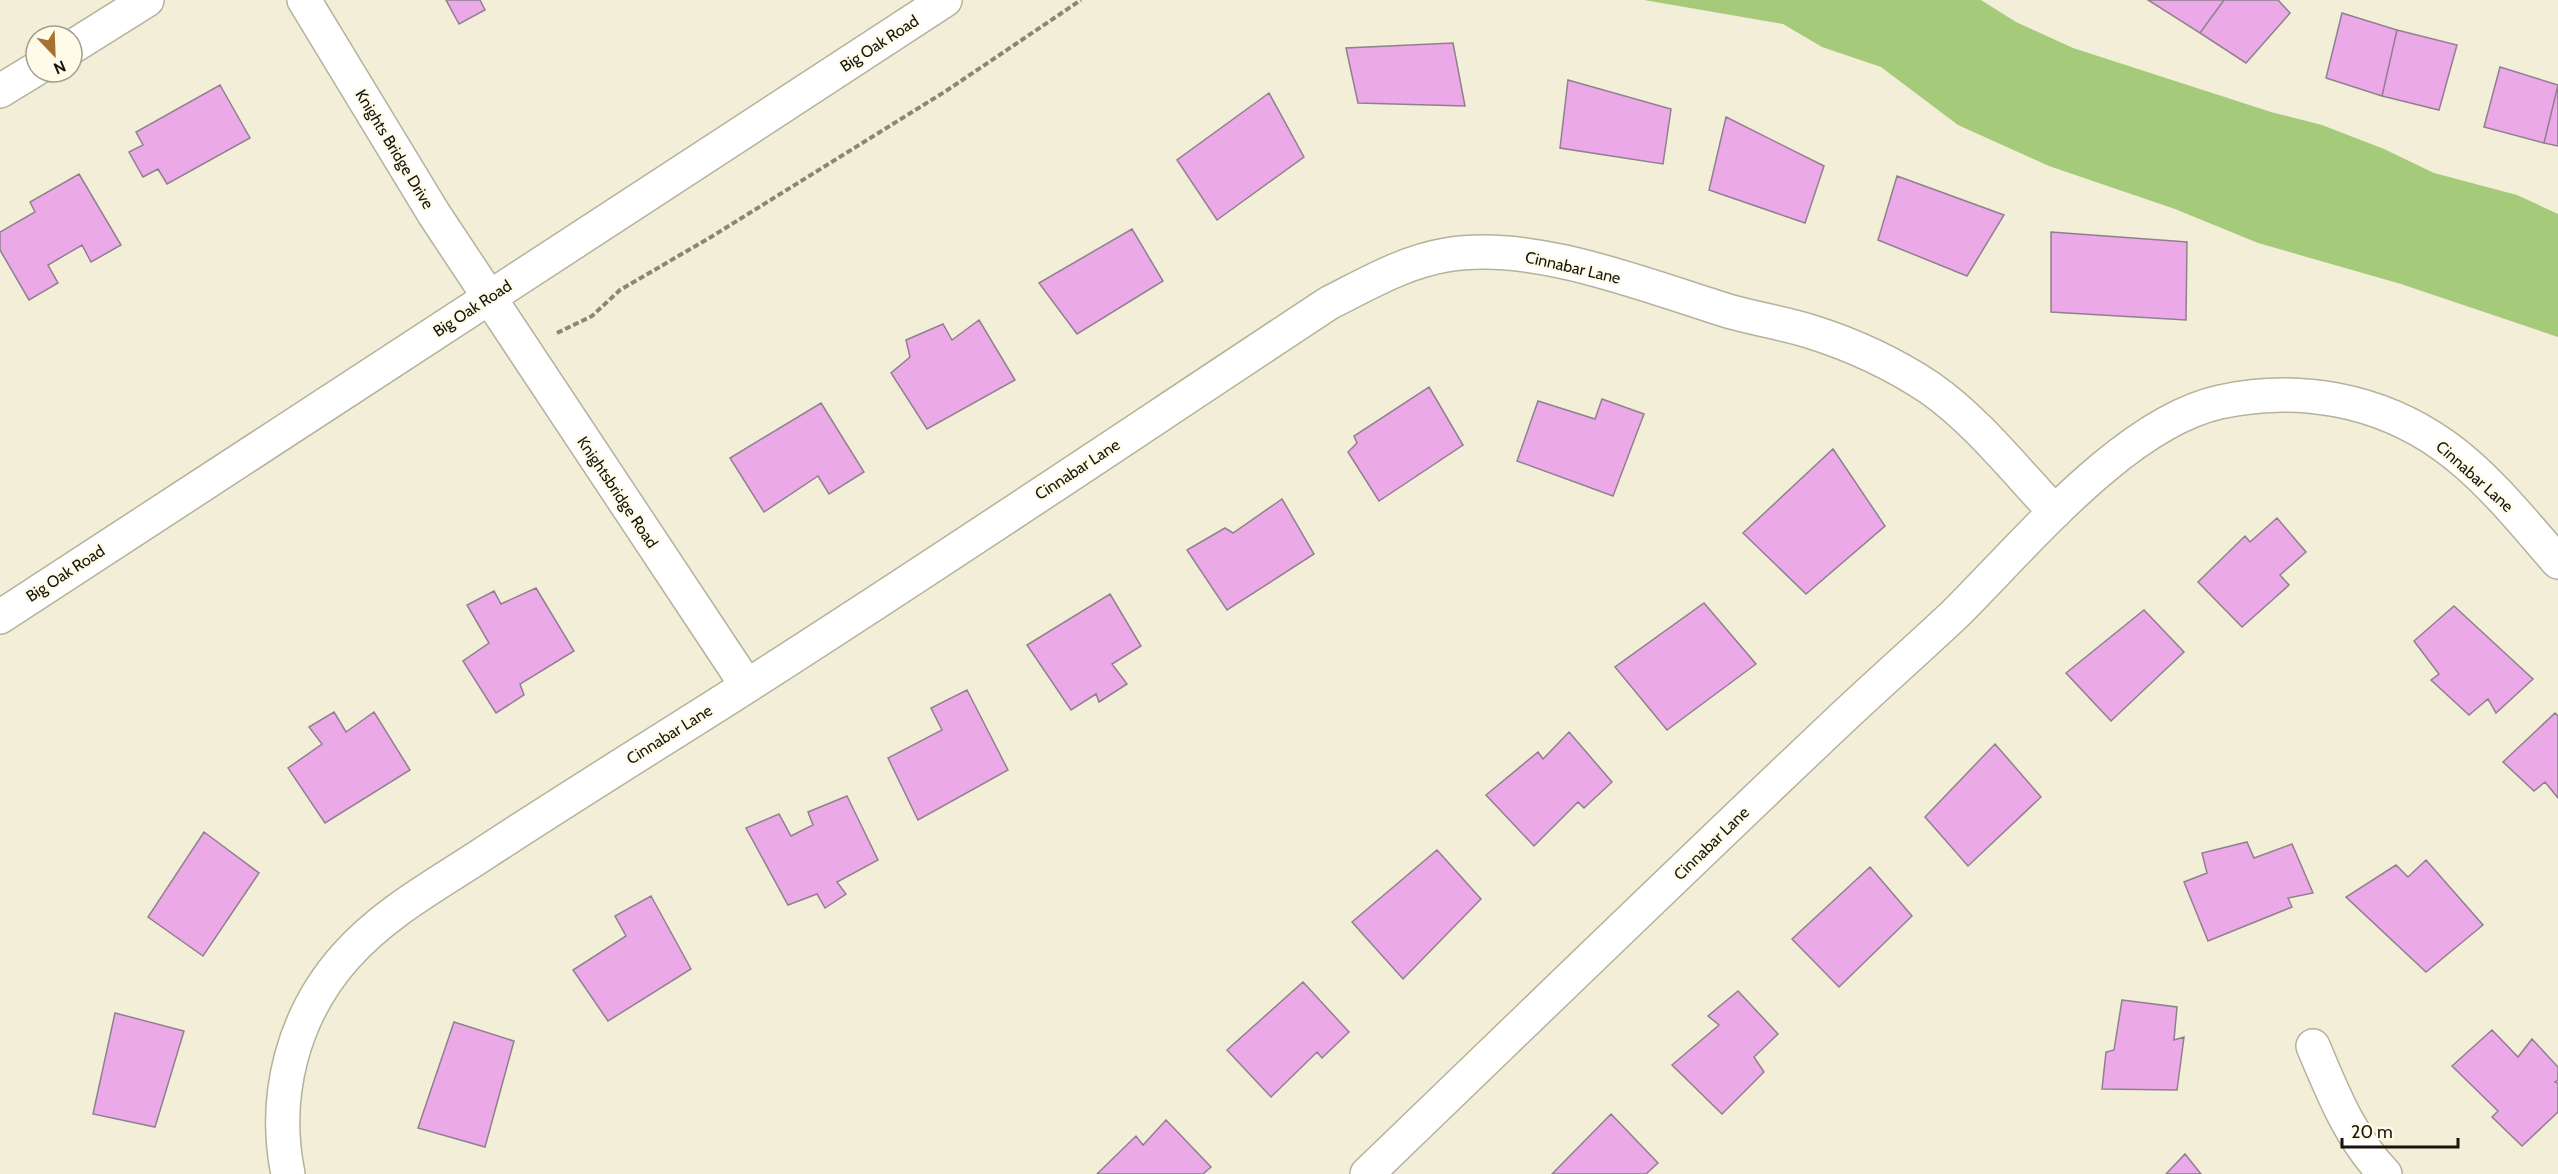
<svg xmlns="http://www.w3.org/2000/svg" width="2558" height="1174" font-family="Cabin,sans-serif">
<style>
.forest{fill:#a5ca7a}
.building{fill:#eba9e8;stroke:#90808f;stroke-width:1.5}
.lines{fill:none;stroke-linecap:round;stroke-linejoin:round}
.minor-casing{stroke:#b5b19b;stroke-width:36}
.path{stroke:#8a8777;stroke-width:4;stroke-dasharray:6 3;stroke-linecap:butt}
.minor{stroke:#fff;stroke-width:33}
.labels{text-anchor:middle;stroke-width:5;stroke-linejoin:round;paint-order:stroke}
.street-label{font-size:16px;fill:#17150d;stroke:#fefbe9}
</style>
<rect width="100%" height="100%" fill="#f2eed7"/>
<!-- forest -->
<path class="forest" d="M1644,0H1981L2016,22L2073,48L2271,112L2322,125L2384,149L2434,173L2517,195L2558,214V337L2401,284L2258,243L2175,209L2049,166L1958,125L1881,67L1822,47L1783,24Z"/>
<!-- building -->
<path class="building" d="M446,0H480L485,10L459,24Z
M2148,0H2224L2200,33Z
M2224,0H2278L2290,13L2246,63L2200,33Z
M2342,13L2397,30L2382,96L2326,78Z
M2397,30L2457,45L2439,110L2382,96Z
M1453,43L1465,106L1358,103L1346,48Z
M2500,67L2558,85L2544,143L2484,127Z
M1568,80L1671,109L1663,164L1560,148Z
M220,85L250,138L167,184L158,169L143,177L129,152L143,145L136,132Z
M2558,85V146L2544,143Z
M1269,93L1304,157L1217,220L1177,160Z
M1726,117L1824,166L1805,223L1709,190Z
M79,174L121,245L91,262L82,245L48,265L58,283L29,300L0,250V232L35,212L30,202Z
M1897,176L2004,215L1967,276L1878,240Z
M1132,229L1163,281L1077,334L1039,283Z
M2051,232L2187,242L2186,320L2051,312Z
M979,320L1015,380L927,429L891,373L910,357L906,340L943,324L952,340Z
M1429,387L1463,445L1379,501L1348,452L1357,443L1354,436Z
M1602,399L1644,414L1613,496L1517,461L1538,401L1595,419Z
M821,403L864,472L829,494L818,476L764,512L730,458Z
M1833,449L1885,526L1806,594L1743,533Z
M1282,499L1314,554L1227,610L1187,550L1225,528L1233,533Z
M2277,518L2306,552L2280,575L2289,585L2242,627L2198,582L2245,536L2250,542Z
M536,588L574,651L520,684L524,695L496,713L463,661L489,643L467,605L494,591L501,604Z
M1110,594L1141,646L1112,664L1127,684L1099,702L1096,694L1071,710L1027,645Z
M1704,603L1756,664L1667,730L1615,667Z
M2454,606L2533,679L2496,713L2488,699L2469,715L2431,680L2439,674L2414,641Z
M2144,610L2184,652L2111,721L2066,673Z
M967,690L1008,770L918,820L888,758L942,730L931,708Z
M334,712L346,732L374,712L410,770L325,823L288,768L322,744L309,727Z
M2555,713L2558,716V798L2545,782L2534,791L2503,762Z
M1569,732L1612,782L1584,808L1578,802L1534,846L1486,795L1538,752L1543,759Z
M1995,744L2041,797L1968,866L1925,817Z
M847,796L878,860L837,882L846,894L825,908L817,894L788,905L746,828L779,814L791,836L813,825L808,812Z
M204,832L259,873L203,956L148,917Z
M2247,842L2254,858L2292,844L2313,893L2288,898L2292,907L2208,941L2184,882L2207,873L2202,853Z
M1437,850L1481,899L1403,979L1352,922Z
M2426,860L2483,925L2426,972L2346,897L2396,865L2408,877Z
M1870,867L1912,916L1839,987L1792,939Z
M651,896L691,969L608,1021L573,970L626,936L615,916Z
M1303,982L1349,1032L1322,1058L1317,1052L1271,1097L1227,1050Z
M1738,991L1778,1034L1754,1057L1764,1072L1722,1114L1672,1065L1719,1025L1708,1016Z
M2122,1000L2177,1007L2174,1040L2184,1037L2177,1090L2102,1089L2106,1052L2114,1050Z
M115,1013L184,1031L155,1127L93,1114Z
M454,1022L514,1041L485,1147L418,1128Z
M2492,1030L2518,1057L2532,1039L2558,1067V1080L2555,1082L2558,1083V1112L2522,1146L2492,1117L2498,1111L2452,1066Z
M1611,1114L1658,1163L1646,1174H1552Z
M1166,1120L1211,1167L1203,1174H1097L1136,1136L1143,1145Z
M2185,1154L2201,1174H2166Z"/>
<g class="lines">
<!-- minor casing -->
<g class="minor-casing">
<path id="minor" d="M304,0L434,214L747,686
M72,47L147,0
M0,91L36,69
M0,617L945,0
M2313,1046C2332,1091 2350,1138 2385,1174
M288,1174C272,1096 293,1015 346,956C384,913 436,885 483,854C570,797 659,742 747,686C943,561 1135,431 1329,303C1367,284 1404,262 1446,255C1534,240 1644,285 1728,311C1756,319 1784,323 1812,332C1853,345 1894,364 1930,388C1976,420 2016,471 2055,512
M1367,1174C1524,1023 1681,870 1840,720C1878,684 1917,650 1955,614C2024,546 2124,423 2220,402C2298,385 2378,399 2443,445C2486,475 2524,523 2558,562"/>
</g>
<!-- path -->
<path class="path" d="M557,333L592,316L620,290L711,237L946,91L1081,0"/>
<!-- minor -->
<use href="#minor" class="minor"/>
</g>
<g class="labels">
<!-- street labels -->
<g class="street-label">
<text transform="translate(879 43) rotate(-33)" y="6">Big Oak Road</text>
<text transform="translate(395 149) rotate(59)" y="6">Knights Bridge Drive</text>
<text transform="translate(1573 267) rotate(13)" y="6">Cinnabar Lane</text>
<text transform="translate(472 308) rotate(-33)" y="6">Big Oak Road</text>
<text transform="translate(1077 469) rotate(-33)" y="6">Cinnabar Lane</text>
<text transform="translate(2475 476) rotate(42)" y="6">Cinnabar Lane</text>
<text transform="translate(618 492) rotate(56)" y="6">Knightsbridge Road</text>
<text transform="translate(65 573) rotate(-33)" y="6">Big Oak Road</text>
<text transform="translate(669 734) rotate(-32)" y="6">Cinnabar Lane</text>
<text transform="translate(1711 843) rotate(-44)" y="6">Cinnabar Lane</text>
</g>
</g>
<!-- north arrow -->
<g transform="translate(54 54) rotate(157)"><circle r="28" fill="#fefbe9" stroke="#a29f91" stroke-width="1.5"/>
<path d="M0-4.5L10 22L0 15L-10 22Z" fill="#a9702f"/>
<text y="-9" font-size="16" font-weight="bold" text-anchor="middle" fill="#17150d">N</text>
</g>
<!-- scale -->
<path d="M2342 1138v9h116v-9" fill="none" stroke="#17150d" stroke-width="3"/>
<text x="2351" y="1138" font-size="18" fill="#17150d" stroke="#fefbe9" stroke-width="4.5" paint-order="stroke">20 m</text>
</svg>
